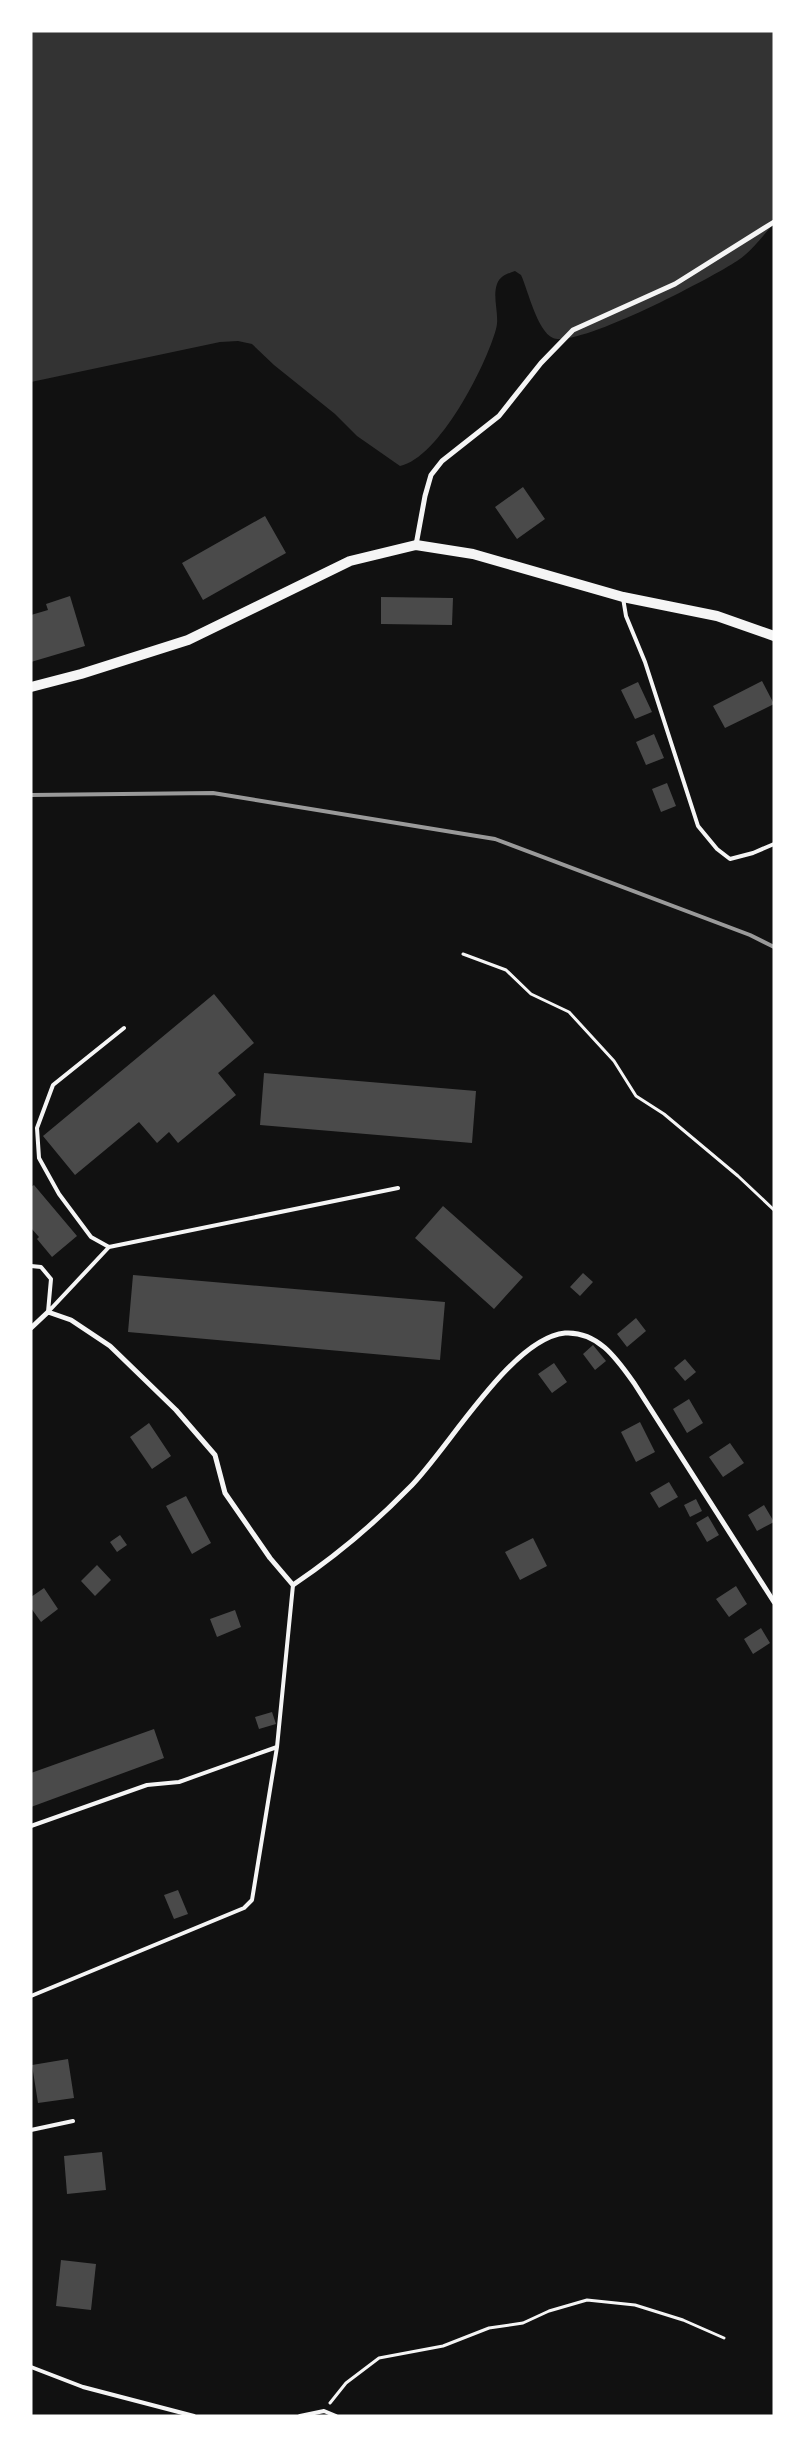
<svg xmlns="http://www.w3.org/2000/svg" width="805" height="2447" font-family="Roboto,sans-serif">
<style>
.water{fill:#333}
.building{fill:#4a4a4a}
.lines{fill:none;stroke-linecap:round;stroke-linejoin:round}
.path{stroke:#f5f5f5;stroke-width:3}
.service{stroke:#f5f5f5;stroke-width:4}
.minor{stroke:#f5f5f5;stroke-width:5}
.secondary{stroke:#f5f5f5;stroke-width:10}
.rail{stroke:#9a9a9a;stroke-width:4}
</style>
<rect width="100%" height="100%" fill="#111"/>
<!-- water -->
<path class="water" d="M31,31H774V223C763,236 751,252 737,261C711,278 579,348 553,338C537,331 528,290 521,275L515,271C507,274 500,276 497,284C492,298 500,315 496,329C486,366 439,458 400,466L357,436L335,414L274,365L252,344L238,341L220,342L31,382Z"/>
<!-- building -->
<path class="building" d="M523,487L545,519L517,539L495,507Z
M265,516L286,553L203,600L182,563Z
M70,596L85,646L31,662V615L48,610L46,604Z
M381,597L453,598L452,625L381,624Z
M762,681L774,704L725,728L713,706Z
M638,682L652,712L635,719L621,690Z
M654,734L664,758L646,765L636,742Z
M667,783L676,806L661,812L652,789Z
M214,994L254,1043L218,1073L236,1095L178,1143L169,1132L157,1143L139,1122L75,1175L43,1136Z
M264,1073L476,1091L472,1143L260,1125Z
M34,1185L77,1236L52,1257L37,1239L39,1237L31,1228V1187Z
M443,1206L523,1277L494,1309L415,1238Z
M583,1273L593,1282L580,1296L570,1287Z
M133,1275L445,1302L440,1360L128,1332Z
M636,1318L646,1331L627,1347L617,1334Z
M593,1345L606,1361L595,1370L583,1354Z
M685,1359L696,1372L685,1381L674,1368Z
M554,1363L567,1382L552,1393L538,1374Z
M689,1399L703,1423L687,1433L673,1409Z
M640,1422L655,1452L636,1462L621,1432Z
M149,1423L171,1456L152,1469L130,1437Z
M730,1443L744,1463L723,1477L709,1457Z
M669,1482L678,1497L659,1508L650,1493Z
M186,1496L211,1543L192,1554L166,1506Z
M696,1499L702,1511L690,1517L684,1505Z
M764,1505L774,1522L757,1531L748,1515Z
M708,1516L719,1535L707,1542L696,1523Z
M120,1535L127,1545L117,1552L110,1542Z
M533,1538L547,1566L520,1580L505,1552Z
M97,1565L111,1580L95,1596L81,1581Z
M736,1586L747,1604L729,1617L716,1599Z
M44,1588L58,1609L41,1622L31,1608V1597Z
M235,1610L241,1627L217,1637L210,1619Z
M761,1628L770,1643L753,1654L744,1639Z
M272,1712L276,1724L259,1729L255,1717Z
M154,1729L164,1758L31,1807V1773Z
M178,1890L188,1914L174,1919L164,1895Z
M68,2059L74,2098L38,2103L32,2065Z
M102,2152L106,2190L67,2194L64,2156Z
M61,2260L96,2264L91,2310L56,2306Z"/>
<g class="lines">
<!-- path -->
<path class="path" d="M463,954L506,970L531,994L569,1012L614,1061L636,1096L664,1114L738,1176L774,1210
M330,2403L346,2383L379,2358L443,2346L489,2328L523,2323L549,2311L587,2300L635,2305L683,2320L724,2338"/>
<!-- service -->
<path class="service" d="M623,598L626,616L645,662L698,826L717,849L730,859L753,853L774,844
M124,1028L53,1085L37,1128L39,1158L59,1194L91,1237L109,1247L398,1188
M31,1266L41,1267L51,1279L48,1312
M48,1312L109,1247
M31,1826L147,1785L179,1782L277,1747
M31,1996L244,1908L252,1900L277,1747L293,1585
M31,2130L73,2121
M31,2367L83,2387L194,2416
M300,2416L324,2411L336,2416"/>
<!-- minor -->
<path class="minor" d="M416,545L425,496L431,475L442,461L499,416L541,363L573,330L675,284L774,222
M31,1328L48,1312L71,1320L110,1346L176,1410L215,1455L225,1493L270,1558L293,1585C336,1556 373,1525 409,1488C447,1451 511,1338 565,1333C598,1331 617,1359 634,1383L774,1602"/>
<!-- secondary -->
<path class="secondary" d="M31,687L81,674L188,640L350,561L416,545L473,554L623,597L717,616L774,636"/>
<!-- rail -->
<path class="rail" d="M31,795L213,793L495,839L750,935L774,947"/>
</g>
<!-- border -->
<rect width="805" height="2447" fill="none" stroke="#ffffff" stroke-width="65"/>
</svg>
